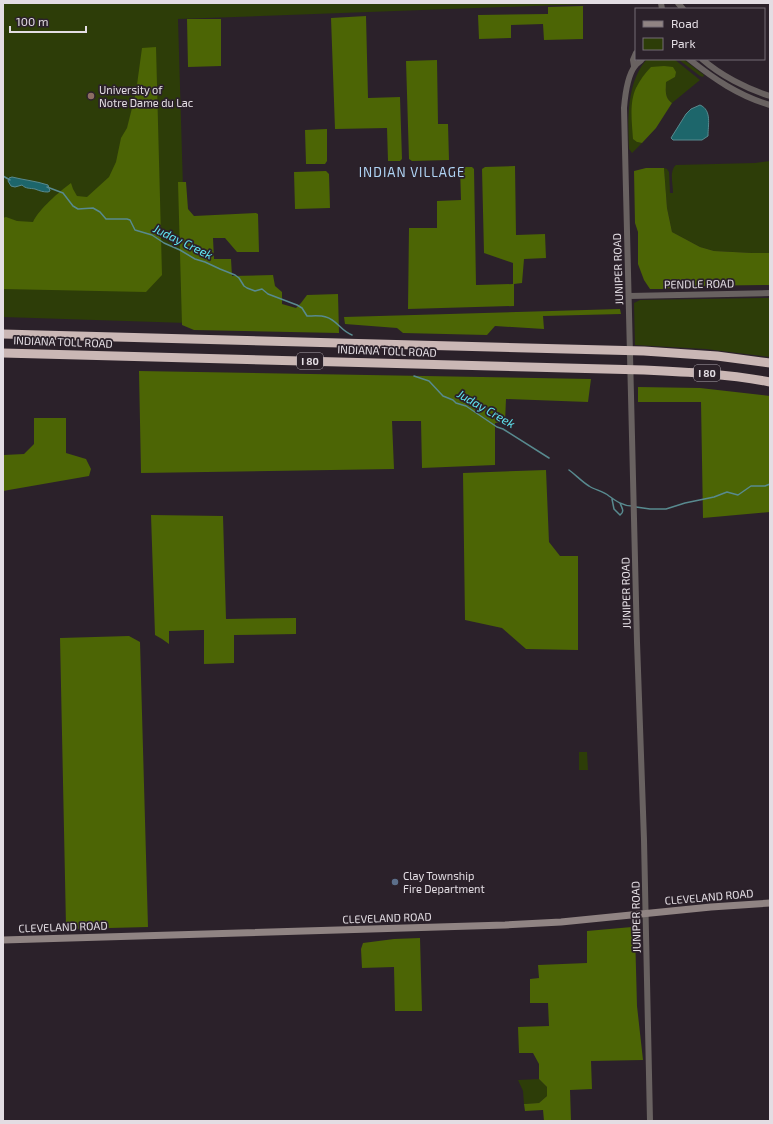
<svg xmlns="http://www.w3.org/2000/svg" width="773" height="1124" font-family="'Exo 2',sans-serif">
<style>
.green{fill:#2d3d08}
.forest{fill:#4c6505}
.water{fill:#1d666b;stroke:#588a8f}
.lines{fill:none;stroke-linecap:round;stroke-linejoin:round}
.stream{stroke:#588a8f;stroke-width:1.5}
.tertiary{stroke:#696261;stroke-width:6}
.secondary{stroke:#908483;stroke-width:7}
.motorway{stroke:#cab7b5;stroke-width:9}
.education-dot{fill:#8d6e63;stroke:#2b212a;stroke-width:1.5}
.service-dot{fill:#5c6f8a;stroke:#2b212a;stroke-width:1.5}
.labels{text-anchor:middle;stroke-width:3.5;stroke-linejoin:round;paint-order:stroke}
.shield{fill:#2b212a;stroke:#aca5ac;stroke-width:1}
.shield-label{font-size:10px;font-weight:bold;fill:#e3dde3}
.poi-label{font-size:11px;fill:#e3dde3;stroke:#2b212a;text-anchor:start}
.street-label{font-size:11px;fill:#e3dde3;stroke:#2b212a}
.water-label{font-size:12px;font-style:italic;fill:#5fe5f0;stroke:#2b212a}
.quarter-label{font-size:13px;letter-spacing:1px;fill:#b0d4f5;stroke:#2b212a}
</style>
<rect width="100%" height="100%" fill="#2b212a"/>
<!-- green -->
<path class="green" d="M3,3H614L178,19L187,323L3,317Z
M647,59H674L700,80L672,103C664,97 666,90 666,81L675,77L673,67L637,142L642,143L632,153L629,149C628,120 626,83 647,59Z
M678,59H683L704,75L703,77L700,76Z
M770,161V253H752L714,251L700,247L672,232L667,208L664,168L667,169L669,172L670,193H673C673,184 669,171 676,165L755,163Z
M770,298V357L706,349L635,345L634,303L640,300Z
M579,752H587L588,770H579Z
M539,1079L547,1087V1096L539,1103L524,1104L523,1091L518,1080Z"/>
<!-- forest -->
<path class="forest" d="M583,6V39L544,40L543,24L511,25V38L479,39L478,15L548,14V7Z
M366,16L368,98L400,97L402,159L400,161H388L387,128L335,129L331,18Z
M187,19H221V66L188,67Z
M156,47L162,275L146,292L3,289V218L6,217L17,221L33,222C39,209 59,192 71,183L73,189L77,196L87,197L109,177L116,162L121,138L127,128L136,92L142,48Z
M437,60L438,124H448L449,160L412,161L409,159L406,61Z
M664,66L673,67L676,72L675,77L666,82C666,90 664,97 672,103L656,128L642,143L637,142L633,139C632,123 629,103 636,88C640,80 645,73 651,67Z
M327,129V161L325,164H306L305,130Z
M515,166L516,235L545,234L546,258L524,259L522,283L514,284V306L408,309L409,228H437V201L461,200L460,167H472L474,169L476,285L513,284V263L484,253L482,169L485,167Z
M646,168H664L667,208L672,232L700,247L714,251L752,253H770V285L688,286L662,289H650L644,280L638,264V232L635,223L634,171Z
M326,171L329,174L330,208L295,209L294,172Z
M178,182H186L188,209L194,216L256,213L258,214L259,252H237L225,238H213L214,259H231L232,276L273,275L275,286L282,292V304L296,308L301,303L307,295L338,294L339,333L194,330L182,325Z
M620,309L621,314L543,316L544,329L495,326L487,335L403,333L397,328L345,324L344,317Z
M139,371L591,379L588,402L506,399L505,422L495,423V465L422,468L421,421H392L394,469L141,473Z
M638,387L700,388L770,396V512L703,518L701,402H638Z
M34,418H66V453L86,459L91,469L89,476L3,491L4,455L24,454L34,444Z
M546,470L549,542L560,556H578V650L526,649L502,628L465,620L463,473Z
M151,515L223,516L226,619L296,618V634L234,635V663L204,664V630L169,631V644L162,639L155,635Z
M129,636L140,642L148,927L71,929L66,926L60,638Z
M632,927L635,932L637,1006L643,1060L591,1061L592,1089L570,1090L571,1121H544L543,1110L525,1111L524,1104L539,1103L547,1096V1087L539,1079V1064L533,1053H519L518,1027L549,1026L548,1003H530V979L539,978L538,965L587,963V931Z
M420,938L422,1011H395L394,967L362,968L361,949L363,943L394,939Z"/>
<!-- water -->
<path class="water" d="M700,105C712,110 708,125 708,136L702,140H673L671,138L686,114L691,109Z
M12,177C24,180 36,181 48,185L50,191L48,192C43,192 40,191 35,189C30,188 26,189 22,185L15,187L11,186L8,181L9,178Z"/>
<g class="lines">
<!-- stream -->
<path class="stream" d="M3,176L10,180
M47,187L63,193L73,206L78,209L93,208L100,212L106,219H127L130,220L135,230L152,235L164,243L180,250L195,259L205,262L220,269L235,275L239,278L244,286L247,288L255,291L262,289L268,294L297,305L302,308L307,316C313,316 320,315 326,317C337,320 341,331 352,335
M414,376L429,381L443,396L453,400L456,403L466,406L497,427L503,429L549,458
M569,470C576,475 581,481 589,486C595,490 603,491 609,496C616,501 623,506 632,506
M612,499L614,509L620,515C625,512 622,508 620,503
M636,507L650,509H666L685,503L714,497L727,492L738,495L751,486H765L770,484"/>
<!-- tertiary -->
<path class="tertiary" d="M661,3L662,9
M678,3L683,9
M642,59C640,62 637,63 635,66C627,76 625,96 624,108L637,642L644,840L650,1121
M689,59C714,79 739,96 770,105
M702,59C720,75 747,89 770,96
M634,66L633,60L636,53
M629,296L770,293"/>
<!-- secondary -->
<path class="secondary" d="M3,940L505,925L561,922L711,907L770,903"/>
<!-- motorway -->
<path class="motorway" d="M3,334L644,351L717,356L770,363
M3,353L644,370C687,372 728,374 770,382"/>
</g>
<!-- markers -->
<circle class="education-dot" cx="91" cy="96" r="4"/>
<circle class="service-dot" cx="395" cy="882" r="4"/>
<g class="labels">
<!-- shield labels -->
<g class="shield">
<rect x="297" y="353" width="26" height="16" rx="3"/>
<rect x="694" y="365" width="26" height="16" rx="3"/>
</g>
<g class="shield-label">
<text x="310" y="365">I 80</text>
<text x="707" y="377">I 80</text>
</g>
<!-- poi labels -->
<g class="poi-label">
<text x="99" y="94">University of<tspan x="99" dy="13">Notre Dame du Lac</tspan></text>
<text x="403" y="880">Clay Township<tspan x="403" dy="13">Fire Department</tspan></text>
</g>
<!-- street labels -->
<g class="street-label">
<text transform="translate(618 269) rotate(-92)" y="4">JUNIPER ROAD</text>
<text transform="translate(699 284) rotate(-1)" y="4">PENDLE ROAD</text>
<text transform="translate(63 342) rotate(2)" y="4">INDIANA TOLL ROAD</text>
<text transform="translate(387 351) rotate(2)" y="4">INDIANA TOLL ROAD</text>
<text transform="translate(626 593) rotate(-91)" y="4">JUNIPER ROAD</text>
<text transform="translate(709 897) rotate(-5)" y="4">CLEVELAND ROAD</text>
<text transform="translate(636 917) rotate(-91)" y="4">JUNIPER ROAD</text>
<text transform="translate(387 918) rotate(-2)" y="4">CLEVELAND ROAD</text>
<text transform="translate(63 927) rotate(-2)" y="4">CLEVELAND ROAD</text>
</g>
<!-- water labels -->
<g class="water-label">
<text transform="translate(183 242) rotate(26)" y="4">Juday Creek</text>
<text transform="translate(486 409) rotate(30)" y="4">Juday Creek</text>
</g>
<!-- quarter labels -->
<g class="quarter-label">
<text x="412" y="177">INDIAN VILLAGE</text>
</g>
</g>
<!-- border -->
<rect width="773" height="1124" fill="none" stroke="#e3dde3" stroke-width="8"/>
<!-- legend -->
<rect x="635" y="8" width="130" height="52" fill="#2b212a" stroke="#756c74"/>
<rect x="643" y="21" width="20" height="6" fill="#908483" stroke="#756c74"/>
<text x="671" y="28" font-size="12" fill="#e3dde3">Road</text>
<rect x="643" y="38" width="20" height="12" fill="#2d3d08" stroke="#756c74"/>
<text x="671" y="48" font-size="12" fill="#e3dde3">Park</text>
<!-- scale -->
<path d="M10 26v6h76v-6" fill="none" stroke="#e3dde3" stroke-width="2"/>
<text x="16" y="26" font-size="12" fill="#e3dde3" stroke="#2b212a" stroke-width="3" paint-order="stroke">100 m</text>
</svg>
